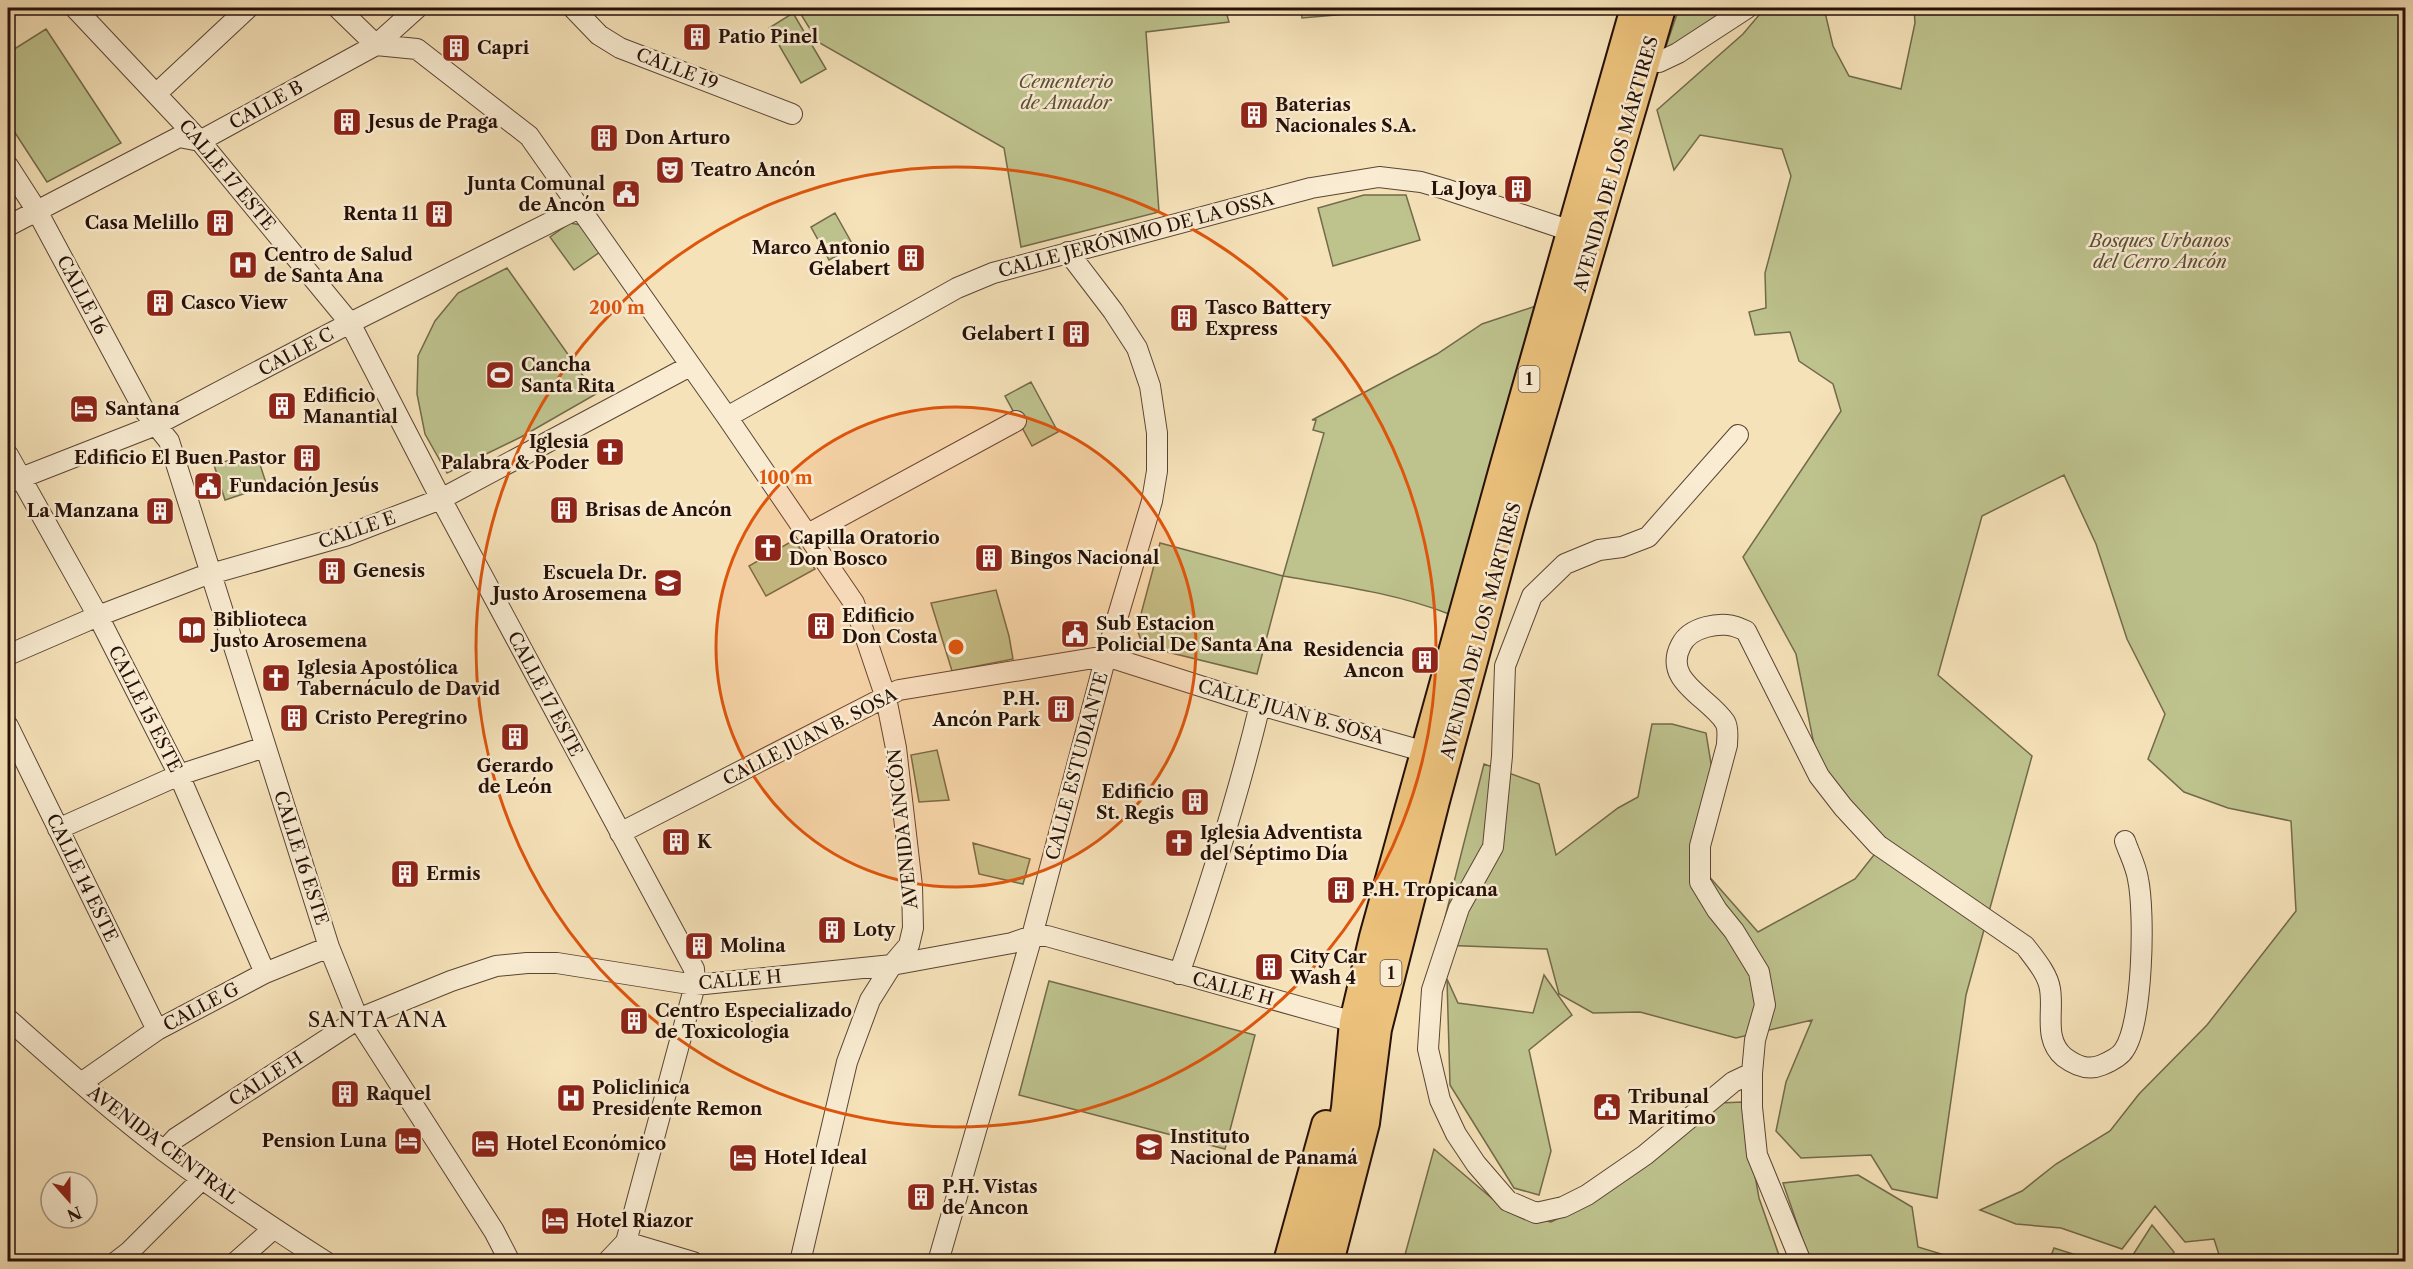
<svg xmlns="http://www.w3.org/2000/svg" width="2413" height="1269" font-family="'Libre Caslon Text',serif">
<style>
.green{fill:#bec38e;stroke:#726a4b;stroke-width:1.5}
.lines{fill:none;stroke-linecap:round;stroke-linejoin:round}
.minor-casing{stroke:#5a4434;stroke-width:22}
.highway-casing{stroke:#261008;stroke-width:32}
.minor{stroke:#f9ecd2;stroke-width:20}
.highway{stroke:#ebc17c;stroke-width:28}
.ring{fill:none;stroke:#de550c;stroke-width:3}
.labels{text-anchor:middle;stroke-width:5;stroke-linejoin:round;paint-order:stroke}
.shield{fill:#f9ecd2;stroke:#655245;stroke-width:1.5}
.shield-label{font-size:16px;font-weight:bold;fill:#261008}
.poi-label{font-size:18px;font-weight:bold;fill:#261008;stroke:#f9ecd2;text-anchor:start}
.street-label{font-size:18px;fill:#261008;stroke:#f9ecd2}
.park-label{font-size:18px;font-style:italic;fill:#5b4f37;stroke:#f9ecd2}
.quarter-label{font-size:21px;letter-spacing:1.5px;fill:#261008;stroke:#f9ecd2}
.centre{fill:#de550c;stroke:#f9ecd2;stroke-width:3}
.ring-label{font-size:18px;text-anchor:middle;font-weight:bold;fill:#de550c;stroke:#f9ecd2;stroke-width:5;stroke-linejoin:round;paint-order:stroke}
</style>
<rect width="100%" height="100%" fill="#f6e2b9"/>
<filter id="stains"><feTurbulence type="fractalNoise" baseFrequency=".00333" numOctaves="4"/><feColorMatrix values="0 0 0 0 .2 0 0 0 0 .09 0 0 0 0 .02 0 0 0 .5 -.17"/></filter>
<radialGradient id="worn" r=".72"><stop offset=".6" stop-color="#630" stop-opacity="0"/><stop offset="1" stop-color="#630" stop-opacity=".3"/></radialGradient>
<!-- green -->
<path class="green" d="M797,8H1225L1229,22L1146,32L1159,212L1021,247L1004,148L818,42Z
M1301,8H1346L1347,14L1302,18Z
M1679,8H1731L1659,67Z
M1765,8H1824L1833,46L1849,76L1901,89L1915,23L1914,8H2405V1261H2221L2214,1239L2185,1242L2155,1206L2122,1249L2061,1228L2016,1224L1980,1210L2022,1191L2056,1164L2110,1131L2139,1094L2207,1025L2296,911L2291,821L2228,808L2184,792L2148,759L2165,714L2127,639L2096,544L2064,475L1982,516L1938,675L2032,756L1966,995L1937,1198L1892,1189L1871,1155L1801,1158L1776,1131L1786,1082L1812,1020L1736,1038L1640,1012L1593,1013L1559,994L1547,949L1438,945L1484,764L1539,784L1556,855L1618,808L1638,797L1652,724H1672L1706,733L1715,788L1699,865L1758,932L1855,879L1885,841L1819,770L1796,654L1743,557L1841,411L1833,384L1799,361L1790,332L1755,335L1749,312L1766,308L1765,273L1791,176L1782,149L1700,135L1674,170L1657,110L1743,34Z
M793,13L826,69L801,83L769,28Z
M46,29L121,143L47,182L8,122V53Z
M1364,195H1406L1420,240L1333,266L1318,208Z
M835,213L854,247L829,260L811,227Z
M570,223L581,225L600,252L574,270L550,237Z
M507,268L596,394L521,437L447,473L425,434L417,394L418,356L435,321L458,293Z
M1536,306L1449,614C1395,593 1341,586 1283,576L1257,674L1143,646L1137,629L1160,543L1283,576L1324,433L1313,430L1316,420H1312L1437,354L1482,324Z
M1031,382L1058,432L1032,446L1005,396Z
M256,452L267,486L225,500L214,465Z
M794,540L815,569L766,596L749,566Z
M996,590L1009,636L1013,659L952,671L931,603Z
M937,750L949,800L919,802L911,755Z
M973,843L1030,859L1023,884L979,874Z
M1544,975L1572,1015L1529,1050L1551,1151L1539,1195L1514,1188L1450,1085L1447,979L1458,1003L1533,1013Z
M1049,981L1255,1035L1225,1149L1019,1095Z
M1742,1102L1759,1198L1781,1261L1403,1262L1434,1149L1508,1212L1551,1222L1591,1202L1720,1103Z
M1858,1175L1912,1207L1918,1247L1964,1261H1810L1783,1183Z
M2152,1225L2174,1252L2170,1261H2129Z
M2054,1248L2095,1261H2049Z"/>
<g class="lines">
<!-- minor casing -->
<g class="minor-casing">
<path id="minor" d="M75,8L200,141L350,323L441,499L694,969L695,985L626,1242L607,1262
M338,8L376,45L417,49L529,136L727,417L854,603L886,698L896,748L912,886L913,928L909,945L892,965L870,1000L847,1062L800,1262
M573,8L599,35L620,48L792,114
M1646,59L1659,62L1678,53L1747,8
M156,94L248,8
M8,166L37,211L144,410L169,441L329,947L358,1019L494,1231L510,1262
M8,226L179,137L200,141L376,45L417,8
M727,417L957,288L993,273L1311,188L1379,177L1421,182L1445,189L1571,231
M1738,435L1648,537L1622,547L1599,550L1565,564L1532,596L1505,666L1502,756L1493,847L1459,908L1432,990L1428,1049L1440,1100L1456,1134L1476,1164L1508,1201L1536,1213L1563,1207L1587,1195L1645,1155L1733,1082L1752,1073
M8,455L98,616L179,775L265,973
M8,483L156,425L350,323L579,208
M808,534L1016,421
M8,655L98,616L200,577L345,536L441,499L690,366
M8,726L157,1030
M58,829L179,775L265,747
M620,833L899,690L1106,656L1260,705L1426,752
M1179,974C1210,885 1238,796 1260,705
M8,1019C59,1064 110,1110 164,1151C216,1190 271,1227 326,1262
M81,1083L157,1030L265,973L329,947
M164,1151L176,1138L358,1019L451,981L496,966L527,963H557L695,985L892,965L1012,943L1032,936H1047L1354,1022
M626,1242L693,1262
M116,1262L129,1252L203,1178
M236,1262L273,1229
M938,1262L1032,936L1106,656L1152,501L1157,471V433L1150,386L1137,348L1113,311L1068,252
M1801,1262L1757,1155L1752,1107V1073L1755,1040L1765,1005L1759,972L1734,931L1717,910L1700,882V846L1727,745C1727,738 1729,729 1725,722C1709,697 1662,681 1681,645C1686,635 1695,630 1706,627C1721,623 1732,624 1746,631L1819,776L1843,807L1878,845L2025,946C2034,958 2048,974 2050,989C2054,1012 2043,1039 2064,1057C2076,1066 2088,1071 2102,1065C2109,1062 2120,1057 2124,1050C2143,1023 2145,912 2138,879C2136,866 2129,853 2125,841"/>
</g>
<!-- highway casing -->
<g class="highway-casing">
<path id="highway" d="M1288,1262L1326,1125
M1308,1262L1333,1178L1346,1108L1354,1022L1374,937L1504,468L1635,8
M1329,1262L1365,1123L1377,1029L1435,801L1514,510L1661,8"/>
</g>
<!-- minor -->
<use href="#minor" class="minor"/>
<!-- highway -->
<use href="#highway" class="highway"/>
</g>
<!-- distance rings -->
<circle cx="956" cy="647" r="240" fill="#de550c" fill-opacity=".12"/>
<g class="ring">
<circle cx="956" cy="647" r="240"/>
<circle cx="956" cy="647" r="480"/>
</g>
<!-- icons -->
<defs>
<g id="building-square" transform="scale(1.5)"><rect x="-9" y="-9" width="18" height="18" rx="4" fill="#8f2418" stroke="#f9ecd2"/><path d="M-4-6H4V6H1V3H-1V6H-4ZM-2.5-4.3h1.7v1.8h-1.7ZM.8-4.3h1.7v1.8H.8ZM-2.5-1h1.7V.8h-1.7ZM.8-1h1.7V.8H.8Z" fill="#fff"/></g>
<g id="theatre-square" transform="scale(1.5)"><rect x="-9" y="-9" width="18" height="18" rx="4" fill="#8f2418" stroke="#f9ecd2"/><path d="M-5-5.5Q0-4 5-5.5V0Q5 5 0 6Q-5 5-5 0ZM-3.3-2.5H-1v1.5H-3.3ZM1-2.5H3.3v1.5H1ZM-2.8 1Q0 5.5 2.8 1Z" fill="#fff"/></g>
<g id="civic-square" transform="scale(1.5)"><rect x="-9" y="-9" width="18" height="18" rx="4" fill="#8f2418" stroke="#f9ecd2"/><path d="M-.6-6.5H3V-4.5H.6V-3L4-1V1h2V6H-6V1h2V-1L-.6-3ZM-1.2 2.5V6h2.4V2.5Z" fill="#fff"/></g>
<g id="hospital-square" transform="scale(1.5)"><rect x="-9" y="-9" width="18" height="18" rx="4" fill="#8f2418" stroke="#f9ecd2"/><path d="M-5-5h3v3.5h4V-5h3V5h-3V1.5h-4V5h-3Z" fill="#fff"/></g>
<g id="stadium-square" transform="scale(1.5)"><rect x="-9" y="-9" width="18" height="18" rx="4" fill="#8f2418" stroke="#f9ecd2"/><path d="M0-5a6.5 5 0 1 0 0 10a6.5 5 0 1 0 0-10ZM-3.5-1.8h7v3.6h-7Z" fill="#fff"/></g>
<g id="hotel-square" transform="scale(1.5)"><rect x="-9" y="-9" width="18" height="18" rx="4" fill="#8f2418" stroke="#f9ecd2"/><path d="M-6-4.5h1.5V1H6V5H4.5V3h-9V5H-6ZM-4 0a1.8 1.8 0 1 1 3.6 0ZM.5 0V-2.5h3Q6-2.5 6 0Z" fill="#fff"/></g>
<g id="church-square" transform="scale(1.5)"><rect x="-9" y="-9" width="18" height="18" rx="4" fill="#8f2418" stroke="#f9ecd2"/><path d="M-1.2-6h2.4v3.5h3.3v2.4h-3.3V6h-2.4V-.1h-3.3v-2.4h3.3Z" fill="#fff"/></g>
<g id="school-square" transform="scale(1.5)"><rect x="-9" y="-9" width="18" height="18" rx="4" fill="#8f2418" stroke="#f9ecd2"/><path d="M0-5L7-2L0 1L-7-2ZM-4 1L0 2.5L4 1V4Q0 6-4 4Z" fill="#fff"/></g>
<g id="library-square" transform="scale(1.5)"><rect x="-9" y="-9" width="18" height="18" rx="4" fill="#8f2418" stroke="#f9ecd2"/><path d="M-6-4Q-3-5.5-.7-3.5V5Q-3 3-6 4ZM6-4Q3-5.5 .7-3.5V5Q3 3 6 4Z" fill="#fff"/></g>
</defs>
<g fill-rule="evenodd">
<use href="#building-square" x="697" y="37"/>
<use href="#building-square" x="456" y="48"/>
<use href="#building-square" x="1254" y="115"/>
<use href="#building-square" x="347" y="122"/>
<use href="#building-square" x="604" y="138"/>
<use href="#theatre-square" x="670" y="170"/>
<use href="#building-square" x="1518" y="189"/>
<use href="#civic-square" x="626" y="194"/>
<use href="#building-square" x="439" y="214"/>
<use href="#building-square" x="220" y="223"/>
<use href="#building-square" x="911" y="258"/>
<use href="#hospital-square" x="243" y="265"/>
<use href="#building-square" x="160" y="303"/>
<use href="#building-square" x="1184" y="318"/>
<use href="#building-square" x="1076" y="334"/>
<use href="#stadium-square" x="500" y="375"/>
<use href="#building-square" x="282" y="406"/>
<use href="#hotel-square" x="84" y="409"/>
<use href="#church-square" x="610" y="452"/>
<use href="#building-square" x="307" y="458"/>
<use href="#civic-square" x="208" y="486"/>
<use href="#building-square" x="564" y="510"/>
<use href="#building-square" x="160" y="511"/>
<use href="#church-square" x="768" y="548"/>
<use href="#building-square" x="989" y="558"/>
<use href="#building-square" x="332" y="571"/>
<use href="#school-square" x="668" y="583"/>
<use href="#building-square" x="821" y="626"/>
<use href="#library-square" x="192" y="630"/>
<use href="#civic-square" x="1075" y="634"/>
<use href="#building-square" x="1425" y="660"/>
<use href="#church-square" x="276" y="678"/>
<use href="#building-square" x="1061" y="709"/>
<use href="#building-square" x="294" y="718"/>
<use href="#building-square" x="515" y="737"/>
<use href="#building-square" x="1195" y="802"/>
<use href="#building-square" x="676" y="842"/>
<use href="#church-square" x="1179" y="843"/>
<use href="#building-square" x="405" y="874"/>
<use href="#building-square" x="1341" y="890"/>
<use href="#building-square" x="832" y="930"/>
<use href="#building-square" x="699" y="946"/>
<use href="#building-square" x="1269" y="967"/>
<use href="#building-square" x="634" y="1021"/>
<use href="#building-square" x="345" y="1094"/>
<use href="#hospital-square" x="571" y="1098"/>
<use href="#civic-square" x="1607" y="1107"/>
<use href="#hotel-square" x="408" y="1141"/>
<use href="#hotel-square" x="485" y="1144"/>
<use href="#school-square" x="1149" y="1147"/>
<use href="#hotel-square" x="743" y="1158"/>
<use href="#building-square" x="921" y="1197"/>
<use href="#hotel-square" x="555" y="1221"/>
</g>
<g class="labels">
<!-- shield labels -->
<g class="shield">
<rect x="1518.5" y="366" width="21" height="26" rx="4.5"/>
<rect x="1380.5" y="960" width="21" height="26" rx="4.5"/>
</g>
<g class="shield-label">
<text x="1529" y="385">1</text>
<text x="1391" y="979">1</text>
</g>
<!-- poi labels -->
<g class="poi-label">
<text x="718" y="43">Patio Pinel</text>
<text x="477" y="54">Capri</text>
<text x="1275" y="111">Baterias<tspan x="1275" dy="21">Nacionales S.A.</tspan></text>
<text x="368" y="128">Jesus de Praga</text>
<text x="625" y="144">Don Arturo</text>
<text x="691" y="176">Teatro Ancón</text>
<text x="605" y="190" text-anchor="end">Junta Comunal<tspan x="605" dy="21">de Ancón</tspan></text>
<text x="1497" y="195" text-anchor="end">La Joya</text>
<text x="418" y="220" text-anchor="end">Renta 11</text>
<text x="199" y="229" text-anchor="end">Casa Melillo</text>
<text x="890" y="254" text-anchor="end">Marco Antonio<tspan x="890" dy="21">Gelabert</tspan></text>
<text x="264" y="261">Centro de Salud<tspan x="264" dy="21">de Santa Ana</tspan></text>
<text x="181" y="309">Casco View</text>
<text x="1205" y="314">Tasco Battery<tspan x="1205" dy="21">Express</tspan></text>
<text x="1055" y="340" text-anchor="end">Gelabert I</text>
<text x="521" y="371">Cancha<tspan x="521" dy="21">Santa Rita</tspan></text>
<text x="303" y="402">Edificio<tspan x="303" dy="21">Manantial</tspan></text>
<text x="105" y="415">Santana</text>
<text x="589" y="448" text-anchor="end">Iglesia<tspan x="589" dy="21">Palabra &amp; Poder</tspan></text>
<text x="286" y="464" text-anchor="end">Edificio El Buen Pastor</text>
<text x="229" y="492">Fundación Jesús</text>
<text x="585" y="516">Brisas de Ancón</text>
<text x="139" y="517" text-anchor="end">La Manzana</text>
<text x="789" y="544">Capilla Oratorio<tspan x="789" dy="21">Don Bosco</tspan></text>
<text x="1010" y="564">Bingos Nacional</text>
<text x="353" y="577">Genesis</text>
<text x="647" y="579" text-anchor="end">Escuela Dr.<tspan x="647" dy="21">Justo Arosemena</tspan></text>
<text x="842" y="622">Edificio<tspan x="842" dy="21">Don Costa</tspan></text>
<text x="213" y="626">Biblioteca<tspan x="213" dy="21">Justo Arosemena</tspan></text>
<text x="1096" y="630">Sub Estacion<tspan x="1096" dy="21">Policial De Santa Ana</tspan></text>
<text x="1404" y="656" text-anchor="end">Residencia<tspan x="1404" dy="21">Ancon</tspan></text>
<text x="297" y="674">Iglesia Apostólica<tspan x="297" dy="21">Tabernáculo de David</tspan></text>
<text x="1040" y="705" text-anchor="end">P.H.<tspan x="1040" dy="21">Ancón Park</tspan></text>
<text x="315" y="724">Cristo Peregrino</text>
<text x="515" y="772" text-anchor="middle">Gerardo<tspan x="515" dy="21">de León</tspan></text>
<text x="1174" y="798" text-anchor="end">Edificio<tspan x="1174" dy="21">St. Regis</tspan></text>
<text x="1200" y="839">Iglesia Adventista<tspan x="1200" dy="21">del Séptimo Día</tspan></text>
<text x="697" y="848">K</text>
<text x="426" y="880">Ermis</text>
<text x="1362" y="896">P.H. Tropicana</text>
<text x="853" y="936">Loty</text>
<text x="720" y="952">Molina</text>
<text x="1290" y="963">City Car<tspan x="1290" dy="21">Wash 4</tspan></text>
<text x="655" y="1017">Centro Especializado<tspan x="655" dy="21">de Toxicologia</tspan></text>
<text x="592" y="1094">Policlinica<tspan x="592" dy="21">Presidente Remon</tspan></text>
<text x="366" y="1100">Raquel</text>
<text x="1628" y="1103">Tribunal<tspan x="1628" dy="21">Maritimo</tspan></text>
<text x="1170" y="1143">Instituto<tspan x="1170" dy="21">Nacional de Panamá</tspan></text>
<text x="387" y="1147" text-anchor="end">Pension Luna</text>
<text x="506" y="1150">Hotel Económico</text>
<text x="764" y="1164">Hotel Ideal</text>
<text x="942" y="1193">P.H. Vistas<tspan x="942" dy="21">de Ancon</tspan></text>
<text x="576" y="1227">Hotel Riazor</text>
</g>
<!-- street labels -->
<g class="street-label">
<text transform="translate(677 69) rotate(21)" y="6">CALLE 19</text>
<text transform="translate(266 105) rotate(-29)" y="6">CALLE B</text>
<text transform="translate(1616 164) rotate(-74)" y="6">AVENIDA DE LOS MÁRTIRES</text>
<text transform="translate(227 175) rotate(50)" y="6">CALLE 17 ESTE</text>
<text transform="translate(1136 235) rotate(-15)" y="6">CALLE JERÓNIMO DE LA OSSA</text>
<text transform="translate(82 295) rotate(62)" y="6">CALLE 16</text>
<text transform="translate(296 352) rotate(-28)" y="6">CALLE C</text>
<text transform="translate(357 530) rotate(-19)" y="6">CALLE E</text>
<text transform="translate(1481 631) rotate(-75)" y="6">AVENIDA DE LOS MÁRTIRES</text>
<text transform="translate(545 694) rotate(62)" y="6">CALLE 17 ESTE</text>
<text transform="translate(145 709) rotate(63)" y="6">CALLE 15 ESTE</text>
<text transform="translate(1291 712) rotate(16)" y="6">CALLE JUAN B. SOSA</text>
<text transform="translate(810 737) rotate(-27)" y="6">CALLE JUAN B. SOSA</text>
<text transform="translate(1077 766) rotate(-75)" y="6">CALLE ESTUDIANTE</text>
<text transform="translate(903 829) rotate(-96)" y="6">AVENIDA ANCÓN</text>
<text transform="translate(301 858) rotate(72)" y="6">CALLE 16 ESTE</text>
<text transform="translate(82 878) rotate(64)" y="6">CALLE 14 ESTE</text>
<text transform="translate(740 980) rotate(-5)" y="6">CALLE H</text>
<text transform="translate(1233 989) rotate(15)" y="6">CALLE H</text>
<text transform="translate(201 1007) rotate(-28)" y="6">CALLE G</text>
<text transform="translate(266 1079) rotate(-33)" y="6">CALLE H</text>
<text transform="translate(163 1145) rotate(37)" y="6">AVENIDA CENTRAL</text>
</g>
<!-- park labels -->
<g class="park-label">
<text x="1066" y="88">Cementerio<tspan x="1066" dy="21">de Amador</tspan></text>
<text x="2160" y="247">Bosques Urbanos<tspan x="2160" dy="21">del Cerro Ancón</tspan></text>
</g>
<!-- quarter labels -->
<g class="quarter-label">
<text x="378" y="1027">SANTA ANA</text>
</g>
</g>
<circle cx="956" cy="647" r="9" class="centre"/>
<g class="ring-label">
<text x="617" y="314">200 m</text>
<text x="786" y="484">100 m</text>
</g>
<!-- margin -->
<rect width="2413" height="1269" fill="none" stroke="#f6e2b9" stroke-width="30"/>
<rect x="9" y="9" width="2395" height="1251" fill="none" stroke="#261008" stroke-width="3"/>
<rect x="15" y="15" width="2383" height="1239" fill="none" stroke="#261008" stroke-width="1.5"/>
<!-- north arrow -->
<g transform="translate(69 1200) rotate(159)"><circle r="28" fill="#f9ecd2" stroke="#a59481" stroke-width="1.5"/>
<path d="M0-4.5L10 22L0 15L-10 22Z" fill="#8f2418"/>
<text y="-9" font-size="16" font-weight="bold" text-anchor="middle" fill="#261008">N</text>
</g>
<rect width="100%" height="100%" filter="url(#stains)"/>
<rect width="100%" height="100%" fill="url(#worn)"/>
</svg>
